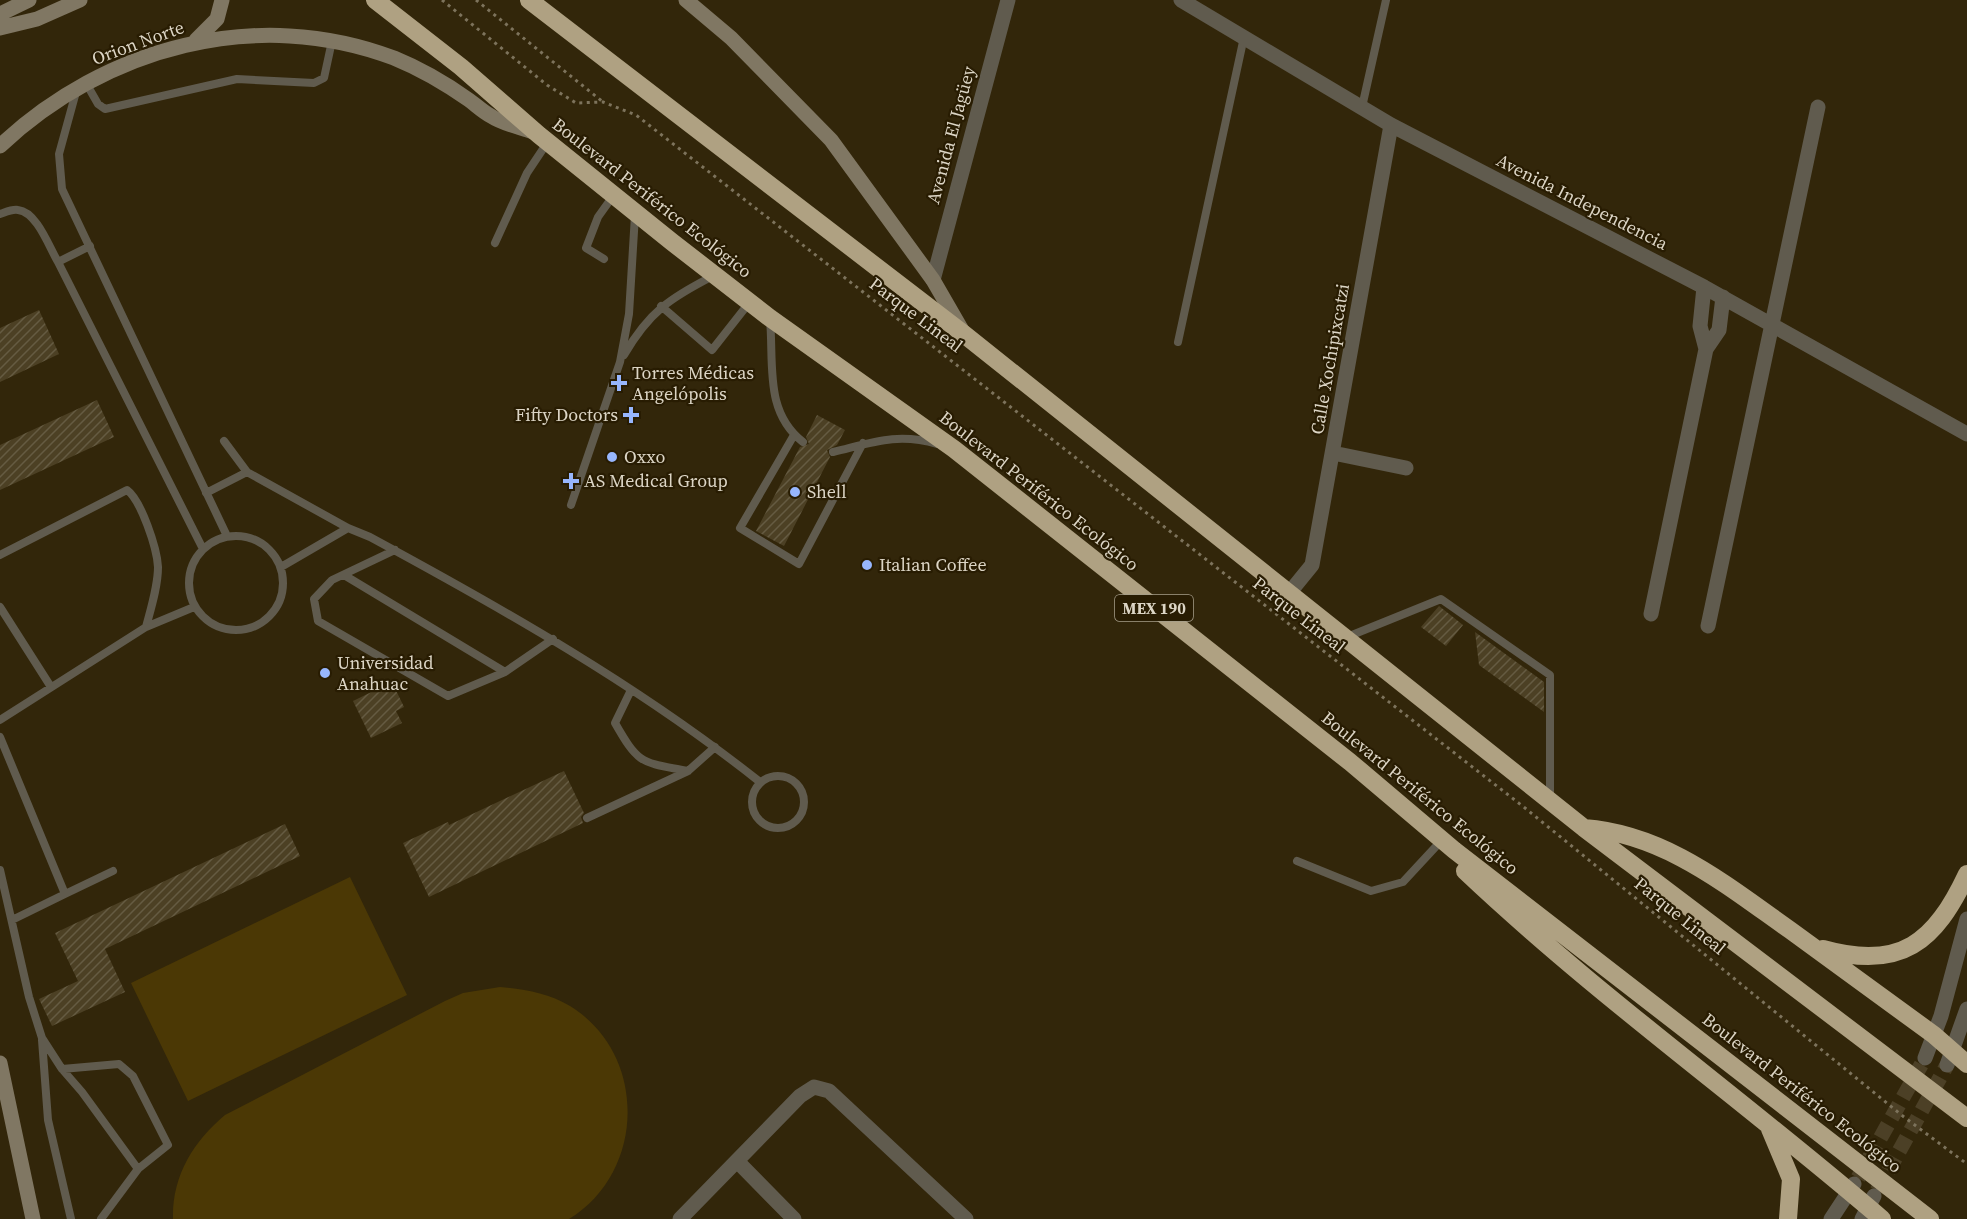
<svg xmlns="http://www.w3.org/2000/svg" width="1967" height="1219" font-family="'Source Serif 4',serif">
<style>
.green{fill:#4b3805}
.building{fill:url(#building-hatch)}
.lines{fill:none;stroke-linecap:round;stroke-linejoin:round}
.street-tunnel{stroke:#4c4026;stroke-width:15;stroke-dasharray:15 8;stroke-linecap:butt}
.path{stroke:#7d735c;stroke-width:3;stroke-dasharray:3 4.5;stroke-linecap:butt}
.lane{stroke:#605b4e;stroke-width:8}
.street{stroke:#605b4e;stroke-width:15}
.secondary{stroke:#807763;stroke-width:15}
.highway{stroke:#afa182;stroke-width:18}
.poi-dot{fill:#97b6fd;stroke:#281c02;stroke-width:2}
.labels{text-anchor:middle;stroke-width:4.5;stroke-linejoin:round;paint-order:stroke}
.shield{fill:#281c02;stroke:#a69e8a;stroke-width:1.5}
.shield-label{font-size:16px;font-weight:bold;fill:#dcd5c5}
.street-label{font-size:18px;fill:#dcd5c5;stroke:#281c02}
.poi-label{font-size:18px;fill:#dcd5c5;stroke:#281c02;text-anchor:start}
</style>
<defs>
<pattern id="building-hatch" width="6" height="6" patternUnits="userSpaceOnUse" patternTransform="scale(1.5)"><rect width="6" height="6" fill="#4c4024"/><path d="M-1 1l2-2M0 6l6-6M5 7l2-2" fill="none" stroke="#655b42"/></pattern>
</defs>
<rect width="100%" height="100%" fill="#32260a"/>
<!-- green -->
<path class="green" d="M350,877L407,995L188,1101L131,983Z
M500,987C525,989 548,993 570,1006C648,1054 646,1172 569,1219H173C172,1176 193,1142 225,1115L445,1001L463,993Z"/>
<!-- building -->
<path class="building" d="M39,310L59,354L0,382V328Z
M97,400L114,437L0,490V445Z
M817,415L845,430L837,445L827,450L830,457L784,546L756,531L800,447L809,444L806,437Z
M1439,606L1463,625L1446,646L1421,627Z
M1475,632L1544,682V712L1479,665Z
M392,682L404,707L396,711L402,723L371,738L353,701Z
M564,771L584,813L581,817L583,823L429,897L403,843L448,822L449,825Z
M285,824L300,856L105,949L125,992L52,1026L39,999L78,981L55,933Z"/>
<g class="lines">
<!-- street-tunnel -->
<path class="street-tunnel" d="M1858,1178L1925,1058
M1877,1191L1947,1065"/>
<!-- path -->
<path class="path" d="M442,0L547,85L576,103L603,102L636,115L1525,808L1904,1117L1967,1164
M476,0L603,102"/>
<!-- lane -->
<path class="lane" d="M86,83L98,104L105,109L237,79L314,83L324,78L332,41
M76,92L59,154L62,189L227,536
M1362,107L1386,0
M0,214C6,212 12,209 18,210C37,212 49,247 58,262L203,549
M495,243L527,173L547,143
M604,259L586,248L598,217L613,196
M58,262L90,246
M661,306L712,350L749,303
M770,319C774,364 764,412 803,442
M1178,342L1244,37
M624,355C649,312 670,298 713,276
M794,435L740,528L799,564L863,443
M224,441L247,472L348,528
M833,452C871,443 897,432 937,444
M206,493L247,472
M571,505L620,362L629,314L635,215
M189 583a47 47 0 1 1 94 0a47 47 0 1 1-94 0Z
M395,550L332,580L314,599L318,621L448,696L505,672L553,639
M0,555L127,490C141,500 157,548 158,567C158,586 151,608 146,627
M281,567L348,528L370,537C505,610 639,686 760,782
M344,575L505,672
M0,607L51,687
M1347,637L1441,599L1550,675V798
M631,690L615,723C639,765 641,762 688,771
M0,720L146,627L194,607
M0,737L65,894L12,920
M752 802a26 26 0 1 1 52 0a26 26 0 1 1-52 0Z
M587,818L688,771L715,747
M1297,861L1371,891L1403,882L1441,841
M0,870L29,997L42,1038L62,1069
M65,894L113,871
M42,1040L48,1120L71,1219
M119,1064L133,1076L168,1145L138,1169L82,1092L62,1069Z
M101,1219L138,1169"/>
<!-- street -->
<path class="street" d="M1181,0L1391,125L1704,287L1967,434
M933,280L1008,0
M1704,287L1700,326L1706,349
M1333,453L1406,468
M1290,592L1312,565L1391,125
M1651,614L1706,349L1719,330L1723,297
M1708,626L1818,107
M1925,1058L1941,1016L1967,919
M1947,1065L1967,1009
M737,1161L794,1219
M680,1219L800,1096L814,1087L829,1091L966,1219
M1831,1219L1854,1184
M1862,1219L1874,1196"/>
<!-- secondary -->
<path class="secondary" d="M686,0L731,38L831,140L933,280L963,332
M0,14L29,0
M0,28L37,19L80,0
M196,40L217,19L222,0
M0,146C105,47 257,6 394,58C421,69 445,83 469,100C476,105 483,112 491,116C503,124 519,127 533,132
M0,1063L33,1219"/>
<!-- highway -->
<path class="highway" d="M375,0L461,67L539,135L672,242L770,318L954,449L1350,762L1454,850L1930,1219
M529,0L965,335L1584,828L1967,1118
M1584,828C1665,834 1726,885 1790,930C1838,965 1886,1000 1934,1035L1967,1064
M1465,871C1596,995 1745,1101 1882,1219
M1823,949C1901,971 1935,942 1967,874
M1770,1129L1791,1179L1788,1219"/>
</g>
<!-- markers -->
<g class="poi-dot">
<path d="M616 374h6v6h6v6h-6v6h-6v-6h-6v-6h6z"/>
<path d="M628 406h6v6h6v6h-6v6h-6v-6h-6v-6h6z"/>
<circle cx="612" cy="457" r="6"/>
<path d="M568 472h6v6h6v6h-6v6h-6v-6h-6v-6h6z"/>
<circle cx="795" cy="492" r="6"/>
<circle cx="867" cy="565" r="6"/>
<circle cx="325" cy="673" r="6"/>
</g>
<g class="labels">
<!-- shield labels -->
<rect class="shield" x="1115" y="595" width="78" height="26" rx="4.5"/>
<g class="shield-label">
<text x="1154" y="614">MEX 190</text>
</g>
<!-- street labels -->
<g class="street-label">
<text transform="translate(138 43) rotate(-20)" y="6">Orion Norte</text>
<text transform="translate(951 135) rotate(-75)" y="6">Avenida El Jagüey</text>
<text transform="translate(652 198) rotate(38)" y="6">Boulevard Periférico Ecológico</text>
<text transform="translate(1582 202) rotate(27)" y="6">Avenida Independencia</text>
<text transform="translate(916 315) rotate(37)" y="6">Parque Lineal</text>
<text transform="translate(1330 359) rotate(-80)" y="6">Calle Xochipixcatzi</text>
<text transform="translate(1039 491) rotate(38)" y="6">Boulevard Periférico Ecológico</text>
<text transform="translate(1299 615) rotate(38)" y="6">Parque Lineal</text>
<text transform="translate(1420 793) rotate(39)" y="6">Boulevard Periférico Ecológico</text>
<text transform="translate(1680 916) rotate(39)" y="6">Parque Lineal</text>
<text transform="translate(1802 1093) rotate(38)" y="6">Boulevard Periférico Ecológico</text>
</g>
<!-- poi labels -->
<g class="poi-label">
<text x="632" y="379">Torres Médicas<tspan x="632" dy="21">Angelópolis</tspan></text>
<text x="618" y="421" text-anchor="end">Fifty Doctors</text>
<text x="624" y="463">Oxxo</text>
<text x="584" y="487">AS Medical Group</text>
<text x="807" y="498">Shell</text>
<text x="879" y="571">Italian Coffee</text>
<text x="337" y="669">Universidad<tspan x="337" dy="21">Anahuac</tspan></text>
</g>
</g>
</svg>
